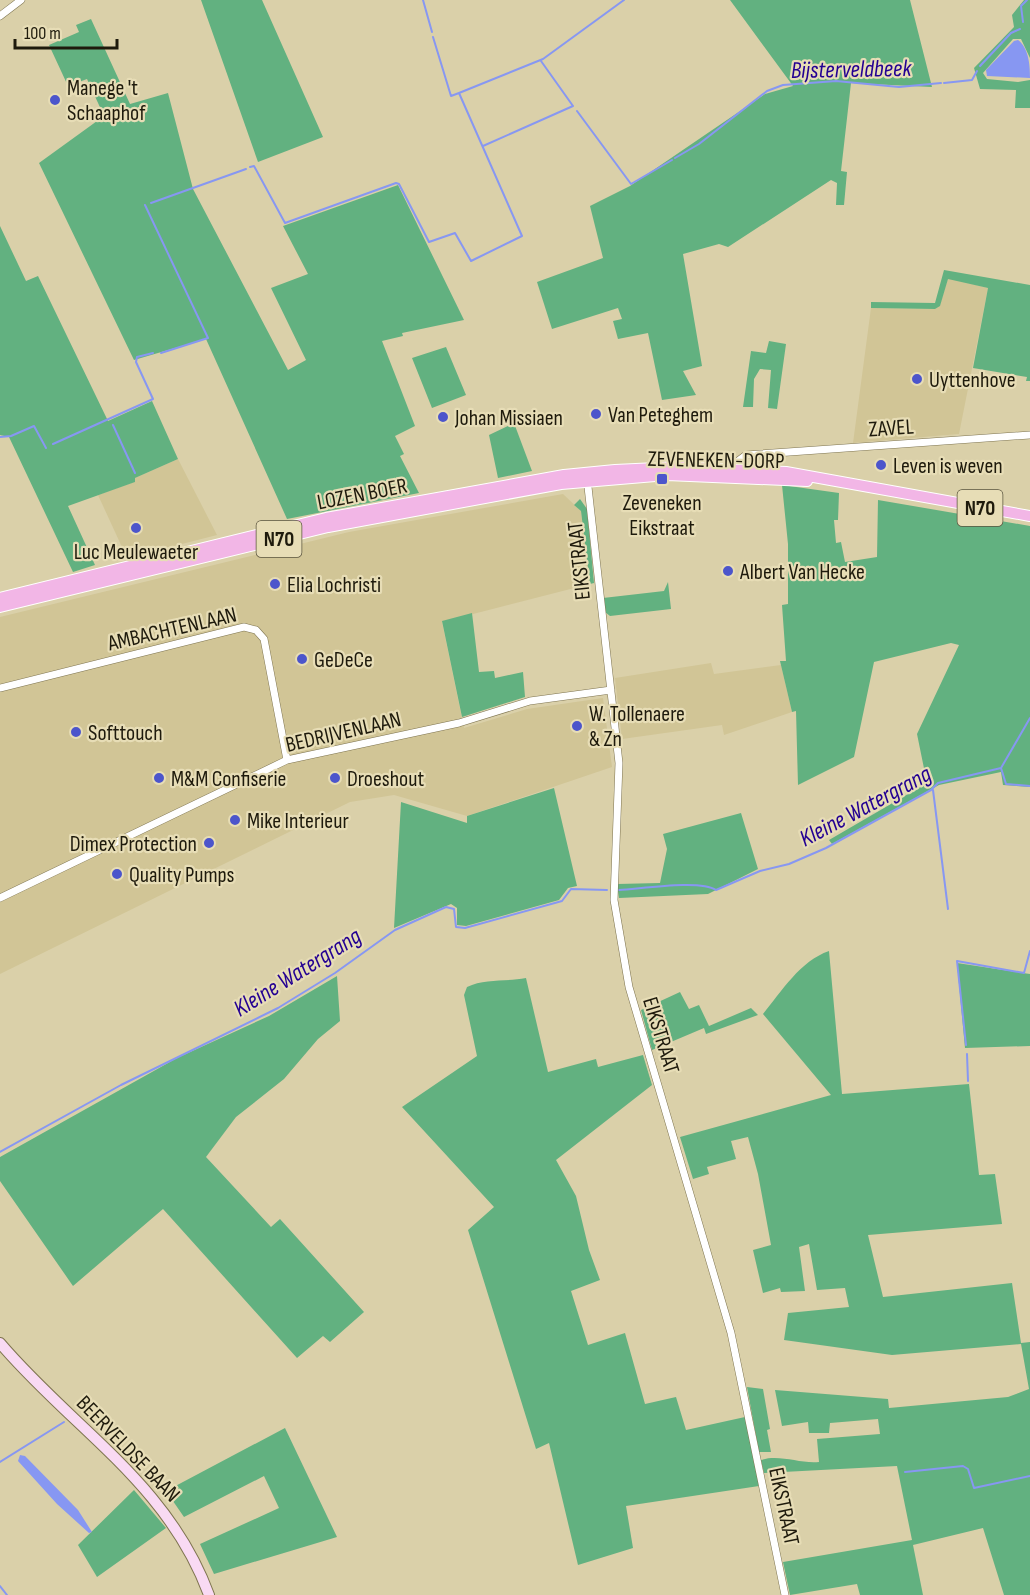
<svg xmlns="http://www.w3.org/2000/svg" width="1030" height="1595" font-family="'Sofia Sans Condensed',sans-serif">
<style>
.built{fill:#d1c596}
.green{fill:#62b180}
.water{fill:#8797f2}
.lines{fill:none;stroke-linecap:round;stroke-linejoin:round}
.stream{stroke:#8797f2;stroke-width:2}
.minor-casing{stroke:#7e7450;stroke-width:8}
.secondary-casing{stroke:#7e7450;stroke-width:12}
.primary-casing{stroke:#fff;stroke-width:12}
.minor{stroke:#fff;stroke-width:7}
.secondary{stroke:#f9daf3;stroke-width:10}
.primary{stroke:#f2b6e6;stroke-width:10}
.poi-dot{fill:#4c55cb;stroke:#e7ddb6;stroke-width:2}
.labels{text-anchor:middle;stroke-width:4.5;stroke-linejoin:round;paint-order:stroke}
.shield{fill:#e7ddb6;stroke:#5a543f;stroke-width:1.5}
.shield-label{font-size:21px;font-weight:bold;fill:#1e1a0c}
.poi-label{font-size:22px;fill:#1e1a0c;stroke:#e7ddb6;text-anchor:start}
.street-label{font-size:22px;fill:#1e1a0c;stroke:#e7ddb6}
.water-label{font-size:24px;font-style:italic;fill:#230092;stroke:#e7ddb6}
</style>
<rect width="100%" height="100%" fill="#dad0a9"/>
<!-- built -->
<path class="built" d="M948,278L988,288L959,434L853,443L871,308L935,309L940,305Z
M178,459L217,535L127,558L98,495L134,482L135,478Z
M563,494L581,511L590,584L442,622L464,728L527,709L603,698L612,767L467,816L394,795L350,802L0,974V617L349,532Z
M711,663L714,674L781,665L792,712L724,735L722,725L622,739L615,678Z"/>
<!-- green -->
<path class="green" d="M201,0H262L323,137L258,162Z
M730,0H910L932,87L851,83L841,171L847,172L844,205H836L837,183L831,180L728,247L719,244L683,254L702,366L683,371L696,395L662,400L648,333L618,339L613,321L622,319L618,308L552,329L537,282L603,258L590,206L630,186L765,94L793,86Z
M1024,0H1030V58L1021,39H1013L983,73L987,79L1018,82L1030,80V108H1015L1016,90L980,89L974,68L1014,27L1012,15Z
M91,19L130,104L168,93L193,189L288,370L306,360L271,288L308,274L283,226L398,185L464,320L402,333L403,336L382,341L415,426L395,436L404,454L400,456L419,493L287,519L206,339L134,360L39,163L104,116L87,79L68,86L49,45L79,32L76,25Z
M0,226L26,281L38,276L108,421L152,401L178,459L135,478V482L68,506L95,565L73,572L9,437L0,435Z
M944,270L1030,285V381H1026L1027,377L973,368L988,288L948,279L940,306L935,309L871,308V302L935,303Z
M769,341L786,344L777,409L768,408L771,370L760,369L754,379L753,407H743L751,351L766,353Z
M446,347L466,395L432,408L412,358Z
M514,423L532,471L498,478L489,435Z
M782,485L839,493L838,520H834L836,543L841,542L845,562L877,557L878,500L1030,526V787L1003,785L1001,772L939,785L832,844L829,840L927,783L917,734L959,645L951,643L874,662L854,757L798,785L796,711L792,712L780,661H786L782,605L788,604V544Z
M580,499L587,509L594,583L590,584L581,511L574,505Z
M668,582L671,609L610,616L605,612L603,598L664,591Z
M472,613L479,672L494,671L495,678L523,672L525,697L462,717L442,621Z
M554,788L577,886L568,888L559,900L466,926L457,925V908L451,904L394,928L401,802L467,823V816Z
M741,813L758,869L708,894L619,898L617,884L660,883L667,849L663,834Z
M829,951L842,1094L969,1084L979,1175L995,1174L1002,1224L868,1235L883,1297L1012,1283L1021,1343L1030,1342V1595H1004L983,1528L913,1545L923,1595H860L857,1584L790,1595L783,1562L912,1540L897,1466L764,1473L761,1460C780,1454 800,1464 819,1462L817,1439L880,1434L878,1419L830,1423L829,1433H809L808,1422L782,1426L775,1390L888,1399L889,1408L1008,1397L1029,1389L1021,1344L892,1355L784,1340L788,1313L849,1307L845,1288L817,1290L809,1244L799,1247L805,1291L781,1292L780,1288L763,1293L753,1250L771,1245L758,1174L748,1137L731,1141L736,1159L707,1167L709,1174L693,1179L680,1137L831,1095L763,1014C782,991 800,961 829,951Z
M957,963L1030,974V1046L965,1048Z
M337,976L340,1021L318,1039L284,1079L236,1117L206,1157L271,1227L280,1219L364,1312L330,1342L323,1336L297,1358L163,1209L73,1286L0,1181V1157L177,1058L269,1016Z
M526,978L548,1072L596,1059L598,1067L643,1055L652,1085L556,1160L576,1196L589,1250L600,1280L571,1291L588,1345L625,1333L645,1404L676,1397L686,1430L745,1417L759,1486L626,1506L633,1548L578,1565L549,1443L536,1449L468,1230L494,1207L402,1107L477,1056L464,995L467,987C485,978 506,982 526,978Z
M680,992L689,1009L699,1005L709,1026L751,1008L758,1015L706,1034L704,1028L652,1050L641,1010Z
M747,1387L763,1389L770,1429L767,1430L771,1452H759Z
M285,1428L337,1537L214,1574L200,1544L279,1508L264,1476L184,1517L166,1491Z
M134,1490L166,1528L97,1577L78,1545Z"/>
<!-- water -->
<path class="water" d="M1018,40C1029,48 1030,66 1030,78L987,76L986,70L1014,41Z
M20,1455L25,1456L78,1510L92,1532L89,1533L57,1504L18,1461Z"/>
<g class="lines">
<!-- stream -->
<path class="stream" d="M423,0L432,32
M1023,22L1021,6L1027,0
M980,66L1011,33L1020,29
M944,83L972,80L977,71
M459,93L543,59L624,0
M577,111L631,184L672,160
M483,146L573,106L541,61
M675,158L699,144L767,91L783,85L836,81L899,87L941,83
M250,167L254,166L285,223L396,183L399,184L429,242L455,233L471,261L522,236L459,93L451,96L433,37
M151,203L246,169
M145,205L208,338L161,353
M113,425L135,473
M0,437L11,436L34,426L46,448
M53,444L153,399L136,362L137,357L153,353
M1001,768L1006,784L1030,786
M933,790L948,909
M619,890C640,889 700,879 716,890L760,871L789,864L826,848L931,790L938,783L1001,768L1030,718
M966,1045L957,961L1024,973L1030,951
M967,1054L968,1081
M0,1152L121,1085L278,1008L335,973L395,930L446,907L454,909L456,927L465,928L562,901L571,889L607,890
M0,1462L64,1422
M905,1472L963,1466L968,1469L974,1488L1030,1476
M0,1586L7,1595"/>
<!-- minor casing -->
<g class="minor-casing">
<path id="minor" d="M0,16L21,0
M736,472L738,461L746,455L1030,435
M587,478L619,763L614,900L629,987L731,1333L785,1595
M0,688L244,627L256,630L264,639L287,760
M0,898L287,760L459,723L530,701L611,690"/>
</g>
<!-- secondary casing -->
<g class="secondary-casing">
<path id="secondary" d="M0,1343C73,1429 168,1483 209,1595"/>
</g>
<!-- primary casing -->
<g class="primary-casing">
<path id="primary" d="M0,598L326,518L564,475L615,470L677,467L786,472L1030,516
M0,607L328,527L561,484L667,475L807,481"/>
</g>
<!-- minor -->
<use href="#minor" class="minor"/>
<!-- secondary -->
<use href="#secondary" class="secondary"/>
<!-- primary -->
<use href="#primary" class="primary"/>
</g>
<!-- markers -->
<g class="poi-dot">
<circle cx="55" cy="100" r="6"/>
<circle cx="917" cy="379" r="6"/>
<circle cx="596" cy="414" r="6"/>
<circle cx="443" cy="417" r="6"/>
<circle cx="881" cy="465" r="6"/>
<rect x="656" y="473" width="12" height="12" rx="3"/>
<circle cx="136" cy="528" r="6"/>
<circle cx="728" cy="571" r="6"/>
<circle cx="275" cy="584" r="6"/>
<circle cx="302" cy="659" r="6"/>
<circle cx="577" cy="726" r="6"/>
<circle cx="76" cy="732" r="6"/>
<circle cx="159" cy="778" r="6"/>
<circle cx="335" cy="778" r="6"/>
<circle cx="235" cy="820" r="6"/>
<circle cx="209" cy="843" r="6"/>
<circle cx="117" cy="874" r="6"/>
</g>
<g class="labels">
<!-- shield labels -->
<g class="shield">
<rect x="957.5" y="490" width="45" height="36" rx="4.5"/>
<rect x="256.5" y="521" width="45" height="36" rx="4.5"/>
</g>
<g class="shield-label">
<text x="980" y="515">N70</text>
<text x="279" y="546">N70</text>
</g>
<!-- poi labels -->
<g class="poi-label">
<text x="67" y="95">Manege 't<tspan x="67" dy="25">Schaaphof</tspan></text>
<text x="929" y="387">Uyttenhove</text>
<text x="608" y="422">Van Peteghem</text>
<text x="455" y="425">Johan Missiaen</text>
<text x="893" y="473">Leven is weven</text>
<text x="662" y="510" text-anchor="middle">Zeveneken<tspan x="662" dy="25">Eikstraat</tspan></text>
<text x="136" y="559" text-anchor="middle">Luc Meulewaeter</text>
<text x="740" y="579">Albert Van Hecke</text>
<text x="287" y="592">Elia Lochristi</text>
<text x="314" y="667">GeDeCe</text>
<text x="589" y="721">W. Tollenaere<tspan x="589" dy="25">&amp; Zn</tspan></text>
<text x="88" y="740">Softtouch</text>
<text x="171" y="786">M&amp;M Confiserie</text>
<text x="347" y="786">Droeshout</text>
<text x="247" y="828">Mike Interieur</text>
<text x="197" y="851" text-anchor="end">Dimex Protection</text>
<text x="129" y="882">Quality Pumps</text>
</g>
<!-- street labels -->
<g class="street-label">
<text transform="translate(891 427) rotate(-4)" y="8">ZAVEL</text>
<text transform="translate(716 459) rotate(1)" y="8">ZEVENEKEN-DORP</text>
<text transform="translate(362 493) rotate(-11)" y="8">LOZEN BOER</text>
<text transform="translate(578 561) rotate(-96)" y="8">EIKSTRAAT</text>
<text transform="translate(172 628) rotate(-13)" y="8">AMBACHTENLAAN</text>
<text transform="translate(343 731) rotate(-13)" y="8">BEDRIJVENLAAN</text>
<text transform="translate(662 1035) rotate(73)" y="8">EIKSTRAAT</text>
<text transform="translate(129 1448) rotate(46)" y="8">BEERVELDSE BAAN</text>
<text transform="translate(785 1506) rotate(78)" y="8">EIKSTRAAT</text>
</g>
<!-- water labels -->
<g class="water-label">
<text transform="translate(851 69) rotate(-1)" y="8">Bijsterveldbeek</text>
<text transform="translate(865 806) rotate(-28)" y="8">Kleine Watergrang</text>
<text transform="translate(297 972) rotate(-32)" y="8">Kleine Watergrang</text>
</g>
</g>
<!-- scale -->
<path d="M15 39v9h102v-9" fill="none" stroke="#1e1a0c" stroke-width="3"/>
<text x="24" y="39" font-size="18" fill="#1e1a0c" stroke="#e7ddb6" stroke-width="4.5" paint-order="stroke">100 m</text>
</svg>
